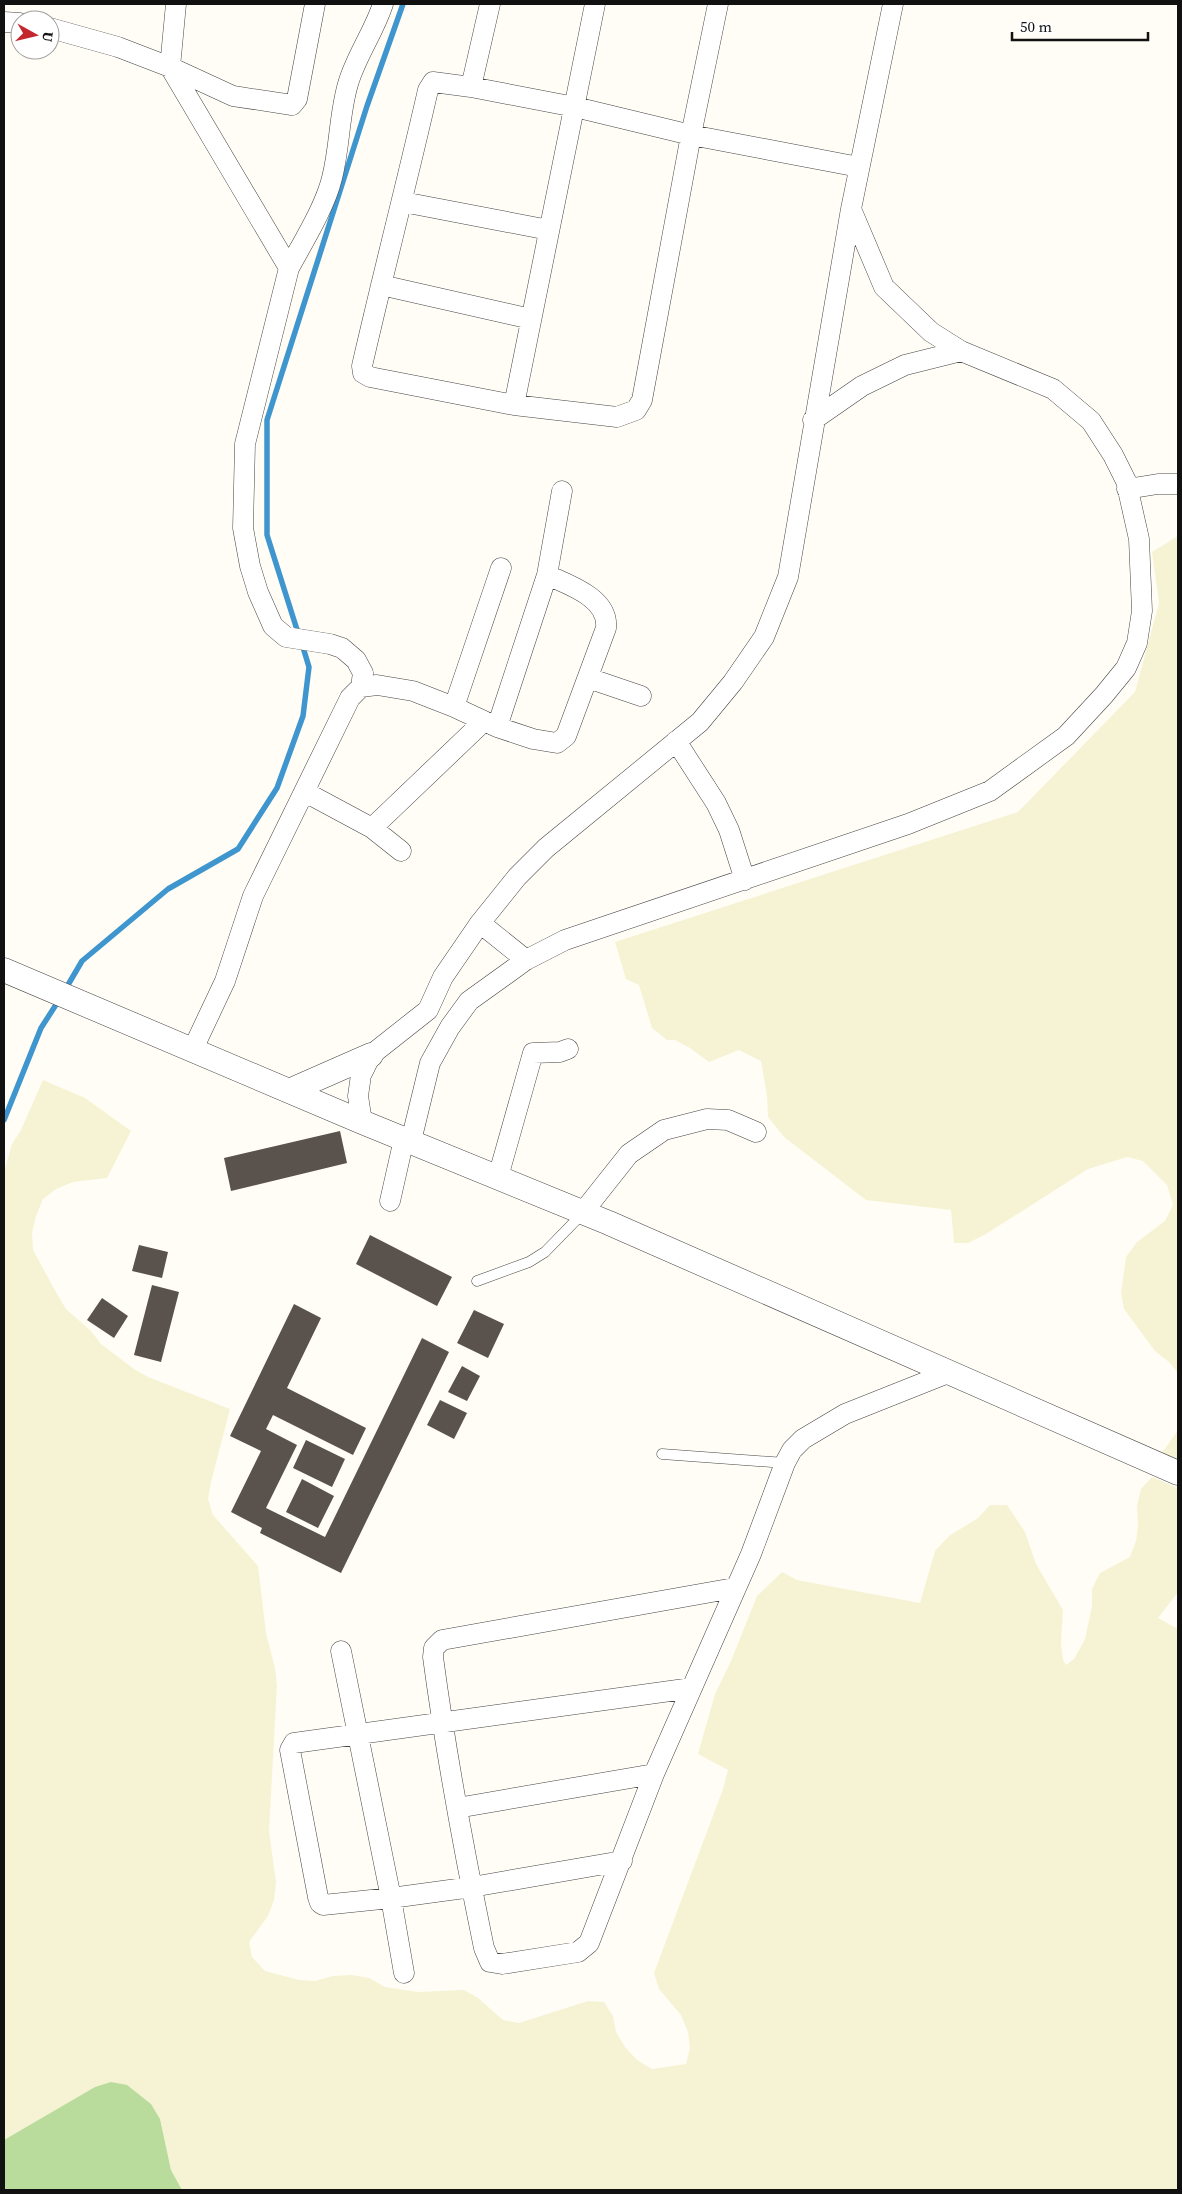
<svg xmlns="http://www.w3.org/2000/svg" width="1182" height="2194" font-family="'Source Serif 4',serif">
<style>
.farmland{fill:#f6f3d4}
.forest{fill:#b9dc9c}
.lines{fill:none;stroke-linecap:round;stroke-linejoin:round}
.stream{stroke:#3f96cf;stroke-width:5.5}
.building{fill:#5a524d}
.service-casing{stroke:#444;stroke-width:11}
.minor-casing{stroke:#444;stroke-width:21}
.tertiary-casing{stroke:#444;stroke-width:25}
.service{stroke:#fff;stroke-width:10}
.minor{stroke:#fff;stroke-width:20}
.tertiary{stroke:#fff;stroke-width:24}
</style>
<rect width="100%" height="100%" fill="#fffdf5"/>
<!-- farmland -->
<path class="farmland" d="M1178,536V1373L1169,1362L1155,1351L1124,1309L1121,1293L1126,1257L1137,1242L1165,1221L1173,1205L1167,1185L1143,1161L1127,1157L1088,1169L986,1234L968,1243H954L951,1210L866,1200L784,1137L768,1117L767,1096L761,1061L739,1050L709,1062L690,1048L675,1040H667L652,1028L639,985L626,979L615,942L1018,812L1135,692L1159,603L1152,552Z
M43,1080L85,1098L131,1131L107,1178L73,1182L56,1189L43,1199L36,1216L32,1233L33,1250L57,1294L66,1309L91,1331L101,1344L134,1369L148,1377L230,1409L211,1482L208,1499L213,1515L258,1566L266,1633L275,1668L277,1685L269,1831L276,1882L274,1900L268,1916L249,1942L252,1957L265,1971L299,1980L315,1981L333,1976L352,1975L369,1978L385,1987L418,1992L464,1990L478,1998L503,2020L519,2023L588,2001L604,2002L613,2016L616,2032L625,2047L637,2060L652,2069L686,2064L690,2048L688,2032L681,2015L659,1989L654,1973L723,1789L728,1770L698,1754L715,1694L731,1661L757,1596L782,1572L797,1580L920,1603L935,1551L949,1536L978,1518L990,1505H1007L1025,1532L1036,1564L1063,1610L1061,1643L1063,1660L1066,1665L1074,1659L1085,1639L1092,1606V1589L1100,1573L1130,1557L1136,1541L1138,1524L1137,1506L1141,1489L1152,1477L1178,1488V1592L1158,1618L1178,1629V2190H182L171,2170L160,2119L23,2130L4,2140V1172L12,1144L21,1130Z
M1178,1430V1460L1162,1453Z"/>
<!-- forest -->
<path class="forest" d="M111,2082L127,2085L151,2104L160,2119L171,2170L182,2190H4V2140L95,2087Z"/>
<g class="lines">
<!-- stream -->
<path class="stream" d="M299,636L267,535V420L367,106L403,4
M65,990L82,961L168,889L238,849L277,788L303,716L309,667L302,644
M4,1120L41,1028L59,1000"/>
</g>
<!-- building -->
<path class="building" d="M340,1131L347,1163L231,1191L224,1158Z
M370,1235L452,1277L437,1306L356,1264Z
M139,1245L168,1252L162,1278L132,1271Z
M152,1285L179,1292L161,1362L134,1355Z
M102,1298L128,1316L114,1338L87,1320Z
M294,1304L321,1318L287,1388L366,1428L353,1455L273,1415L266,1429L297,1445L266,1508L325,1537L422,1338L449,1352L341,1573L260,1533L262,1528L231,1512L261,1451L230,1436Z
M474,1310L504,1324L488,1358L457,1343Z
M462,1366L480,1376L467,1401L448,1392Z
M440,1400L467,1413L454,1439L427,1425Z
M306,1440L345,1459L332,1487L293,1468Z
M302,1479L334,1496L318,1528L286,1512Z"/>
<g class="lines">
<!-- service casing -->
<g class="service-casing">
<path id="service" d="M477,1281L529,1262L545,1252L583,1213
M662,1454L785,1463"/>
</g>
<!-- minor casing -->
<g class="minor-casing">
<path id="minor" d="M315,4L297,99L292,105L233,96L170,67L289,268L245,444L243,528L250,566L258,592L273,626L286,637L330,644L342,648L356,660L363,673L361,687
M718,4L691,135L642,400L636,410L617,417L514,405L370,377L363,373L362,366C383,274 407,182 428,90L433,82L471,87L575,107L691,135L859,167
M4,22L20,23
M50,28L118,47L170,67L176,4
M471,87L490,4
M403,202L549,230
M289,268C303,242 325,207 332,178C340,147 339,114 348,84C356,56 374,32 383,4
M381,285L531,319
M514,405L595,4
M813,420L862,386L905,365L961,351
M1127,489L1158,484H1178
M547,575L562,491
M588,678L641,696
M454,707L501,568
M676,741L716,803L729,830L745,880
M305,792L372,828L484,721
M372,828L401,851
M480,923L526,960
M192,1051L225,981L253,896L350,698L361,687L377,685L413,691L454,707L497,727L533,739L557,743L566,736L606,628C609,598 569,585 547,575L497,727
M362,1122L358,1096L361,1075L371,1055L428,1010L443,977L480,923L517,877L546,848L700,722L733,682L764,637L788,577L851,209L893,4
M411,1141L430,1063L450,1027L469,1001L526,960L565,940L908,824L990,791L1066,736L1104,695L1126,668L1137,643L1142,611L1139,539L1126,481L1113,455L1091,421L1053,389L961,351L931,332L884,287L851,209
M498,1177L533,1053L560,1052L568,1049
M390,1201L404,1139
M583,1212L629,1154L664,1130L707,1119L728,1120L756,1132
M734,1588L442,1640L434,1648L433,1657C446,1754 464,1851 484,1948L490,1962L502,1964L578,1952L589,1943L654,1774L751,1554L785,1463L792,1450L803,1439L845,1414L948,1373
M341,1651L391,1898L404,1973
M457,1808L654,1774
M622,1861L472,1887L391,1898L323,1905L320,1903L318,1897L290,1750L294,1743L692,1688"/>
</g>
<!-- tertiary casing -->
<g class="tertiary-casing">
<path id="tertiary" d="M4,970L362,1122L609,1223L1178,1473
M289,1091L371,1055"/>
</g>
<!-- service -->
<use href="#service" class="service"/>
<!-- minor -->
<use href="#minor" class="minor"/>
<!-- tertiary -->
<use href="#tertiary" class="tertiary"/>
</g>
<!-- border -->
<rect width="1182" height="2194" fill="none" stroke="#111111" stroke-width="10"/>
<!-- north arrow -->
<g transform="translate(35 35) rotate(98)"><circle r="24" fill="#ffffff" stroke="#a0a0a0"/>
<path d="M0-4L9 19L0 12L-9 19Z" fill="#c4262e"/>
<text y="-8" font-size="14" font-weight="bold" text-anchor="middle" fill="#111111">U</text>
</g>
<!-- scale -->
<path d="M1012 32v8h136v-8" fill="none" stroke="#111111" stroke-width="2.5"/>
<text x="1020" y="32" font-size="15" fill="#111111" stroke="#ffffff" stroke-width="4" paint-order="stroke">50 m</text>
</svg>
